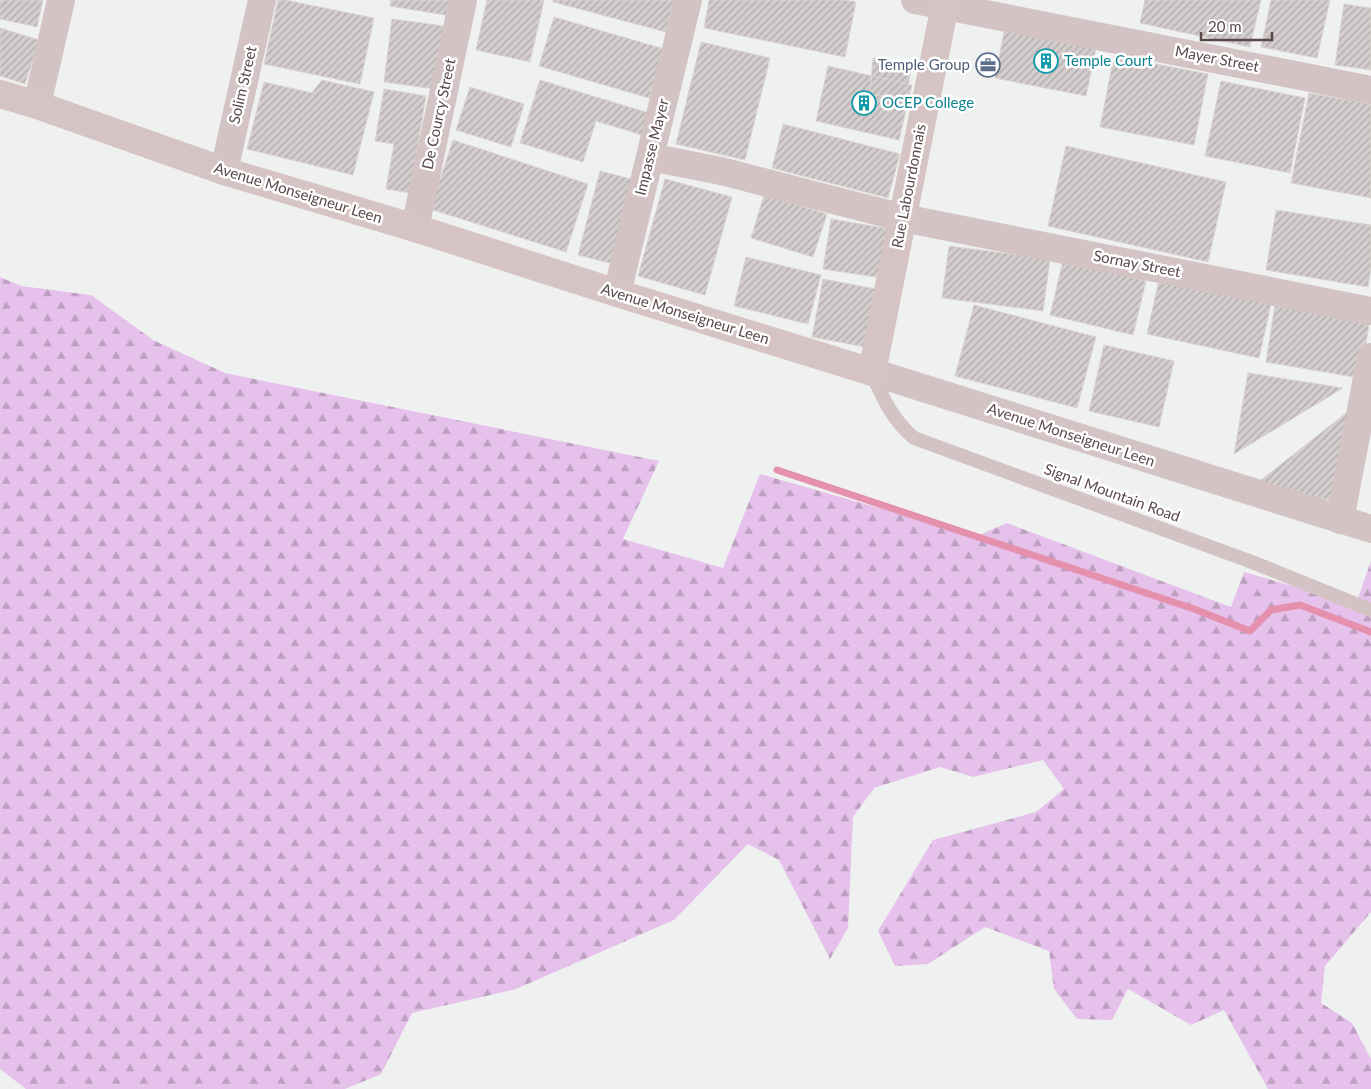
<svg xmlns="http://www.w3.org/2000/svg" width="1371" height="1089" font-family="Lato,sans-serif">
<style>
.forest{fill:url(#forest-firs)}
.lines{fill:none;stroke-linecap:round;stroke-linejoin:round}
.stream{stroke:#e591ad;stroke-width:7}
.building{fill:url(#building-hatch);stroke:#dad4d3}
.lane{stroke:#d3c3c5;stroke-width:14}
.street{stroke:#d3c3c5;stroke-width:28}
.secondary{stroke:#d6c3c3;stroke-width:28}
.labels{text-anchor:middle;stroke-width:5;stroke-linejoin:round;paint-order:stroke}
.street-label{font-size:15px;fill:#5b484a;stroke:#fff}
.culture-label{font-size:15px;fill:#0d838f;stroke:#fff;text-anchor:start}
.service-label{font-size:15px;fill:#4e5e75;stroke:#fff;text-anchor:end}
</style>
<defs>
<pattern id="forest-firs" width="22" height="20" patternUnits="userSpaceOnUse" patternTransform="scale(1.25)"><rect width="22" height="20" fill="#e5c1eb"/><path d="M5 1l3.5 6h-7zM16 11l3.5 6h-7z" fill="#bd9fc0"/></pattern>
<pattern id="building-hatch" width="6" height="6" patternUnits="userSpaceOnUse" patternTransform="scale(1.25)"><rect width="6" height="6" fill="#d3cdcd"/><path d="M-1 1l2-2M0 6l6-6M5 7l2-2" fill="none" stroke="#aea8a8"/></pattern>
</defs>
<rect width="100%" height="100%" fill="#eff1f0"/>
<!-- forest -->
<path class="forest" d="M0,277L21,286L91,295L153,340L225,373L659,461L623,539L723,568L760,474L977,536L1007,523L1231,607L1244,572L1356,604L1371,561V912L1325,966L1321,1003L1352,1023L1371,1059V1089H1268L1224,1010L1191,1025L1128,989L1112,1020L1077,1019L1054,989L1049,951L985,927L928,964L895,966L878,931L933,840L1036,812L1064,789L1043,760L973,777L940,767L874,788L853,817L848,928L830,959L779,860L748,844L674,920L516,989L412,1013L381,1074L345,1089H26L0,1069Z"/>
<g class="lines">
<!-- stream -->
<path class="stream" d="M777,470L1194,609L1250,631L1271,610L1300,605L1371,632"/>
</g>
<!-- building -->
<path class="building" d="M0,0H43L37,27L0,19Z
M278,0H285L374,18L360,84L264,64Z
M391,0H453L451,16L390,6Z
M487,0H544L530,62L476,50Z
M553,0H674L666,32L553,2Z
M709,0H845L856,2L845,57L704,28Z
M1145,0H1261L1250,47L1140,23Z
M1271,0H1330L1317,58L1261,47Z
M1344,4L1371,8V70L1335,65Z
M554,17L664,49L649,98L539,66Z
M392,19L444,26L435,89L384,82Z
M1005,27L1097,44L1086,96L995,78Z
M0,28L39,40L25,84L0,76Z
M701,42L770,58L745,160L676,144Z
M1114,56L1208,74L1194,145L1100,127Z
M873,58L912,66L905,100L870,94Z
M828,66L912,85L899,140L816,121Z
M322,80L374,92L353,175L247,149L264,82L312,93Z
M540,80L652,114L645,136L596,121L583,162L520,143Z
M1221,81L1305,98L1290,173L1205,156Z
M470,87L524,104L511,147L456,130Z
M384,89L426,96L410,193L386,189L394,144L375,141Z
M1309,93L1371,104V198L1291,183Z
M783,124L900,154L888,198L772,168Z
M453,140L588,184L566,252L430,209Z
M1066,146L1226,182L1208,262L1048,226Z
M600,171L635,180L614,264L578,255Z
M665,179L732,197L705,295L638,276Z
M764,195L827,214L813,257L751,238Z
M1276,210L1371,225V268L1368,287L1266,270Z
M831,219L890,229L882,278L823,269Z
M949,246L1050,259L1043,311L942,298Z
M746,257L821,275L808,324L734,306Z
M1063,261L1146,281L1133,335L1050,315Z
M823,279L876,289L865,347L812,337Z
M1159,280L1271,304L1259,358L1147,334Z
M1275,304L1370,319L1360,378L1266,362Z
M974,305L1096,337L1077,408L955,376Z
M1104,345L1174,361L1159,427L1089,411Z
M1248,373L1343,388L1234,454Z
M1355,406L1333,501L1256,484Z"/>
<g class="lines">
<!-- lane -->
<path class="lane" d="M872,373C883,399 892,419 914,438L1252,562L1371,610"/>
<!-- street -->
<path class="street" d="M915,0L1371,90
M37,105L61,0
M650,157L721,171L903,218L1371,311
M224,171L262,0
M415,228L463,0
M617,293L688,0
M872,372L1371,529
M1340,520L1371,357"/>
<!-- secondary -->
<path class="secondary" d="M0,94L37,105L224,171L415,228L617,293L872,372L946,0"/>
</g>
<!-- icons -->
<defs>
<g id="building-ring" transform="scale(1.25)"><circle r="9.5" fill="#fff" stroke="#0f9aa8" stroke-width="1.5"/><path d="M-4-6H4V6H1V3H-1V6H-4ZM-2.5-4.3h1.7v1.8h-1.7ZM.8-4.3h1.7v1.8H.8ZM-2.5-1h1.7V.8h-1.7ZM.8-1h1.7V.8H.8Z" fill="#0f9aa8"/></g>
<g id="office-ring" transform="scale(1.25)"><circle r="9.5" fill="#fff" stroke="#5c6f8a" stroke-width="1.5"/><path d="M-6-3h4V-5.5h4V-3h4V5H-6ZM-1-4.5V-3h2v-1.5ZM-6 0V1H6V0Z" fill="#5c6f8a"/></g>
</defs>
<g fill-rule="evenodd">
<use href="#building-ring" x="1046" y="61"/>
<use href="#office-ring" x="988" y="65"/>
<use href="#building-ring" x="864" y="103"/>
</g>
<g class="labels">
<!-- street labels -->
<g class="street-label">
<text transform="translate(1217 59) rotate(11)" y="5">Mayer Street</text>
<text transform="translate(243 85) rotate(-77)" y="5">Solim Street</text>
<text transform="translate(439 114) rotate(-78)" y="5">De Courcy Street</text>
<text transform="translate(652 147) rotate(-76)" y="5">Impasse Mayer</text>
<text transform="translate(909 186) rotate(-79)" y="5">Rue Labourdonnais</text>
<text transform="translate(298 193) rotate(17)" y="5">Avenue Monseigneur Leen</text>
<text transform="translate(1137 264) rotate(11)" y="5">Sornay Street</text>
<text transform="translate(685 314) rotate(17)" y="5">Avenue Monseigneur Leen</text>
<text transform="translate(1071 435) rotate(18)" y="5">Avenue Monseigneur Leen</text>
<text transform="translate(1112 493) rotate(20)" y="5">Signal Mountain Road</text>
</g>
<!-- culture labels -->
<g class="culture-label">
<text x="1064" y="66">Temple Court</text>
<text x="882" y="108">OCEP College</text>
</g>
<!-- service labels -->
<g class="service-label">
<text x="970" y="70">Temple Group</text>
</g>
</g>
<!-- scale -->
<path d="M1201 32v8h71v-8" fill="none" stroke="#5b484a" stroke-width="2.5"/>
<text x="1208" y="32" font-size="15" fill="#5b484a" stroke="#ffffff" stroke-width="4" paint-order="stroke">20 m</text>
</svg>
